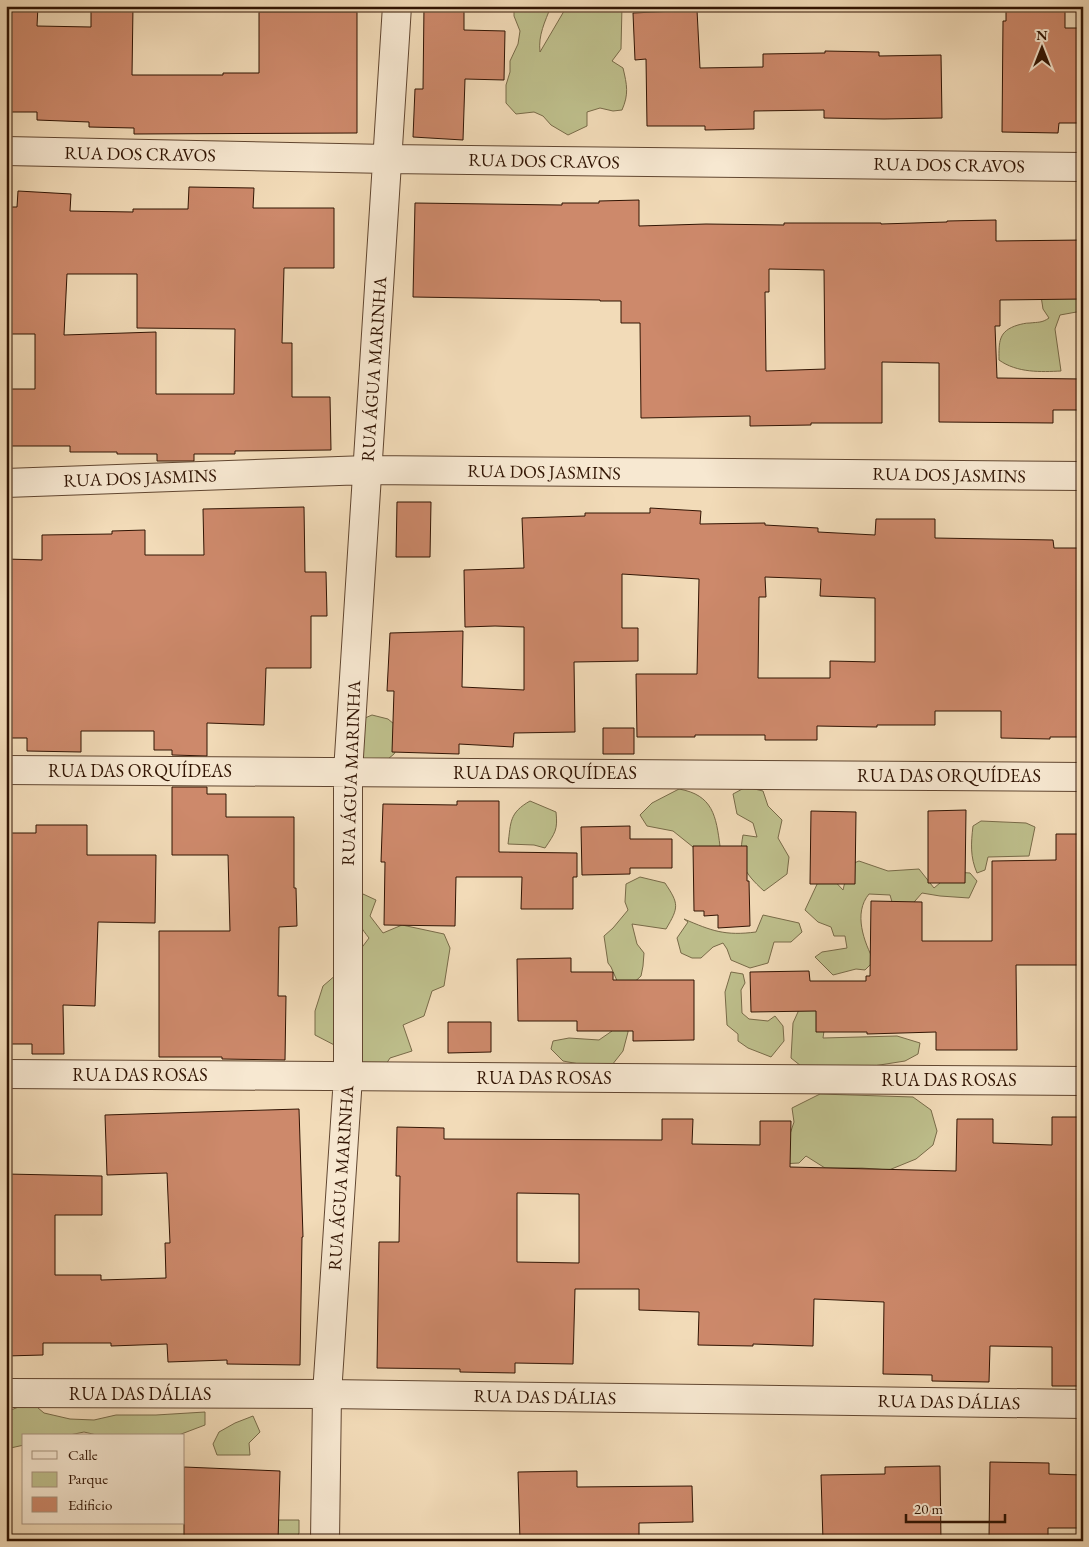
<svg xmlns="http://www.w3.org/2000/svg" width="1089" height="1547" font-family="'EB Garamond',serif">
<style>
.green{fill:#bebf8c;stroke:#786a48}
.building{fill:#cd896b;stroke:#311403;fill-rule:evenodd}
.lines{fill:none;stroke-linecap:round;stroke-linejoin:round}
.street-casing{stroke:#614630;stroke-width:30}
.street{stroke:#f7e8d1;stroke-width:28}
.labels{text-anchor:middle;stroke-width:4;stroke-linejoin:round;paint-order:stroke}
.street-label{font-size:18px;fill:#311403;stroke:#f7e8d1}
</style>
<rect width="100%" height="100%" fill="#f2dbb8"/>
<filter id="stains"><feTurbulence type="fractalNoise" baseFrequency=".004" numOctaves="4"/><feColorMatrix values="0 0 0 0 .2 0 0 0 0 .09 0 0 0 0 .02 0 0 0 .5 -.17"/></filter>
<radialGradient id="worn" r=".72"><stop offset=".6" stop-color="#630" stop-opacity="0"/><stop offset="1" stop-color="#630" stop-opacity=".3"/></radialGradient>
<!-- green -->
<path class="green" d="M514,6H551C545,22 538,35 540,52L567,6H622L621,49L612,61L623,68C627,85 629,94 622,110L613,111L600,108L587,112V126L568,135L551,125L543,116L534,112L516,114L506,103V85L510,72V61L518,44L520,31L514,16Z
M1082,285L1080,301L1082,311L1060,315L1055,329L1061,371C1041,372 1017,373 999,360C999,342 998,331 1018,325C1022,324 1025,323 1030,323C1038,322 1042,323 1049,318L1043,309L1041,296Z
M372,715L388,719L394,724L398,747L394,754L388,759L364,760L358,756L365,718Z
M746,787L763,791L768,806L782,820L778,838L789,857L787,874L764,891C743,872 738,862 743,835L757,837L753,823L737,814L733,794Z
M679,789C713,795 716,816 720,846L703,855L673,831L647,826L640,815L652,803Z
M530,801L556,812C558,830 555,833 545,848L534,845L508,844C511,822 509,813 530,801Z
M981,821L1026,823L1035,827L1029,856L988,857L985,870L977,873C970,857 971,843 973,826Z
M859,861L888,871L919,869L934,888L953,872L970,873L977,881L969,898L940,896L922,893L908,909H894L890,895L869,894C853,913 864,942 874,961L865,970L856,969L833,975L815,957L822,952L847,948L845,936H834L831,927L818,922L805,910L819,880L829,875L843,890L849,865Z
M640,877L665,883C679,904 679,907 666,929L632,924L637,944L644,953L643,966L641,976L627,989L630,1006L628,1032L623,1051L612,1065L590,1066L563,1061L551,1049L553,1041L569,1038L599,1040L612,1031L620,1018L618,983L611,967L608,963L604,936L613,928L628,910L625,902L626,884Z
M363,894L376,900L370,916L383,933L402,925L444,934L450,948L444,986L432,991L424,1016L403,1025L412,1051L390,1058L370,1089L342,1049L315,1035V1011L323,986L351,962L369,938C354,919 354,915 363,894Z
M763,915L799,923L802,932L791,942H774L768,963L750,968L731,960L727,949L723,943L713,947L701,958H692L681,953L677,938L688,922L684,919C712,931 725,936 756,932Z
M731,972L743,974L745,983L741,990L742,1013L749,1019L768,1021L775,1016L783,1026L784,1041L771,1057L748,1048L738,1041V1034L727,1025L725,992Z
M802,1003L821,1005L826,1017L823,1038L897,1036L920,1043L918,1054L905,1061L867,1067L801,1066L791,1058L793,1023Z
M820,1094L913,1097L931,1110L937,1131L933,1145L916,1159L889,1170L862,1168H825L806,1156L799,1163L780,1164L794,1122L792,1108Z
M31,1402L44,1413L70,1419L94,1420L116,1415H156L205,1412V1425L176,1436H101L84,1432L65,1436H24V1445L6,1449V1412Z
M253,1416L260,1432L249,1443L250,1455H217L213,1444L219,1432L235,1423Z
M276,1520H299V1533L295,1541H209Z"/>
<!-- building -->
<path class="building" d="M6,6H38L37,26L91,27V6H133L132,75H223V73H259V12H357V133L134,134V128L89,127V122L37,120V112H6Z
M424,6H464V30L505,31L504,80L465,79L463,140L413,137L415,89H423Z
M1006,6H1065V28H1083V123H1059L1058,133L1002,132L1003,21H1006Z
M697,10L700,68L763,67V54L825,53V51L879,52V56L941,55L942,118L884,119L824,118V110L754,111V129L705,130V126H647L646,59L635,60L633,13Z
M189,187L254,188L253,208H334V268H284L282,343H292V397H330L331,450L235,451V454H194V461H157V454H117V452H70V446H6V389H35V334H11V290H6V207H17L18,191L71,194L70,211L133,212V209H188ZM67,274H137V328L235,329L234,394H156V332L64,335Z
M639,200V226L706,224L784,225V223H881V224L947,222V221L996,220V241L1083,240V299L1000,300V326H995L997,378L1083,379V410H1053V423L939,422V363L882,362V423H811V425L750,426V416L641,418L640,323H621V301H600V300L413,297L415,203L562,205V203H599V201ZM769,269L824,270L825,369L766,371L765,292H769Z
M397,502H431L430,557H396Z
M304,507L305,572H326L327,616H311V668H266L264,725L207,723V756L172,755V750H154V731H81V752L27,751V738H6V559L42,560V535L112,534V531L145,530V555H204L203,509Z
M650,508L701,511L700,524L765,523V525L818,528V532L875,535L876,519H935V538L1053,540L1054,548H1083V737H1050V739L1001,738V711H935V725H877V727L817,726V740H765V735H695V737H637L636,674H697L699,579L622,574V628H638V661L574,662L575,732L514,733L513,747L459,744V754L392,752L394,691H387L390,633L463,631L462,687L524,690V627L495,626L465,627L464,570L524,568L522,518L585,516V513H650ZM765,577L821,579L820,596L875,598V662L830,661V678H758L759,597H766Z
M603,728H634V754H603Z
M172,787H207V794H226V817H294V888H296L297,926L279,927L278,996H286L285,1060L222,1059V1057H159V931H230L228,855H172Z
M457,801H499V852L577,853V877H573V909H521L522,877H456L455,926L384,925L385,862H381L383,804L457,805Z
M966,810L965,883H928V811Z
M811,811L856,812L855,884H810Z
M36,825H87V855H156L155,923L98,922L95,1006L63,1005L64,1054H32V1044H6V833H36Z
M630,826V839H672V868H630V874L582,875L581,827Z
M1056,834H1083V965H1016L1017,1050H936V1032L867,1034V1032H816V1011L751,1012L750,972L809,971L810,981H866V976H870L871,901L922,902V941H992V861L1056,860Z
M693,846H747V881H749L750,926L718,928V915L704,916V911H694Z
M571,958V972H613V980H694V1040L633,1041V1031H577V1021H518L517,959Z
M448,1022H491V1052L448,1053Z
M299,1109L303,1237H302L300,1365L227,1364V1360L168,1362L167,1344L111,1346V1343H43V1355L6,1356V1174L102,1176V1215H55V1275H101V1280L166,1278L165,1243H170L167,1173L107,1175L105,1115Z
M1052,1117H1083V1386H1052V1347L990,1346L989,1382L932,1381V1375L883,1374L884,1302L814,1299L813,1346L753,1344V1346L698,1345L699,1312L639,1310V1289H575L573,1364L515,1363V1373L460,1372V1369L377,1368L379,1242H399L400,1176H396L397,1127L444,1128V1139L662,1140V1119H693L692,1144L760,1145V1121H791L790,1167L956,1171L957,1119H993V1143L1052,1145ZM517,1193L579,1194V1263L517,1262Z
M990,1462L1049,1463V1474L1083,1475V1528H1048V1539L989,1538Z
M940,1466L941,1541H823L821,1475L885,1474V1467Z
M184,1467L280,1471L278,1541L220,1539V1541H184Z
M577,1471V1487L692,1486L693,1522L639,1523V1541H520L518,1472Z"/>
<g class="lines">
<!-- street casing -->
<g class="street-casing">
<path id="street" d="M6,151L388,159L1083,167
M6,483L367,470L1083,476
M6,770L1083,777
M6,1074L1083,1081
M6,1393L327,1394L1083,1404
M325,1541L327,1394L348,1077V772L397,6"/>
</g>
<!-- street -->
<use href="#street" class="street"/>
</g>
<g class="labels">
<!-- street labels -->
<g class="street-label">
<text transform="translate(140 154) rotate(1)" y="6">RUA DOS CRAVOS</text>
<text transform="translate(544 161) rotate(1)" y="6">RUA DOS CRAVOS</text>
<text transform="translate(949 165) rotate(1)" y="6">RUA DOS CRAVOS</text>
<text transform="translate(374 369) rotate(-86)" y="6">RUA ÁGUA MARINHA</text>
<text transform="translate(544 472) rotate(1)" y="6">RUA DOS JASMINS</text>
<text transform="translate(949 475) rotate(1)" y="6">RUA DOS JASMINS</text>
<text transform="translate(140 478) rotate(-2)" y="6">RUA DOS JASMINS</text>
<text x="140" y="777">RUA DAS ORQUÍDEAS</text>
<text transform="translate(351 773) rotate(-88)" y="6">RUA ÁGUA MARINHA</text>
<text x="545" y="779">RUA DAS ORQUÍDEAS</text>
<text x="949" y="782">RUA DAS ORQUÍDEAS</text>
<text x="140" y="1081">RUA DAS ROSAS</text>
<text x="544" y="1084">RUA DAS ROSAS</text>
<text x="949" y="1086">RUA DAS ROSAS</text>
<text transform="translate(341 1178) rotate(-86)" y="6">RUA ÁGUA MARINHA</text>
<text x="140" y="1400">RUA DAS DÁLIAS</text>
<text transform="translate(545 1397) rotate(1)" y="6">RUA DAS DÁLIAS</text>
<text transform="translate(949 1402) rotate(1)" y="6">RUA DAS DÁLIAS</text>
</g>
</g>
<!-- margin -->
<rect width="1089" height="1547" fill="none" stroke="#f2dbb8" stroke-width="25"/>
<rect x="8" y="8" width="1074" height="1532" fill="none" stroke="#311403" stroke-width="2.5"/>
<rect x="12" y="12" width="1064" height="1522" fill="none" stroke="#311403"/>
<!-- legend -->
<rect x="22" y="1434" width="162" height="90" fill="#f7e8d1" stroke="#a8937f"/>
<rect x="32" y="1451" width="25" height="8" fill="#f7e8d1" stroke="#a8937f"/>
<text x="68" y="1460" font-size="15" fill="#311403">Calle</text>
<rect x="32" y="1472" width="25" height="15" fill="#bebf8c" stroke="#a8937f"/>
<text x="68" y="1484" font-size="15" fill="#311403">Parque</text>
<rect x="32" y="1497" width="25" height="15" fill="#cd896b" stroke="#a8937f"/>
<text x="68" y="1510" font-size="15" fill="#311403">Edificio</text>
<!-- north arrow -->
<g transform="translate(1042 48)" stroke="#f7e8d1" stroke-width="4" paint-order="stroke">
<path d="M0-4L9 19L0 12L-9 19Z" fill="#311403"/>
<text y="-8" font-size="14" font-weight="bold" text-anchor="middle" fill="#311403">N</text>
</g>
<!-- scale -->
<path d="M906 1514v8h99v-8" fill="none" stroke="#311403" stroke-width="2.5"/>
<text x="914" y="1514" font-size="15" fill="#311403" stroke="#f7e8d1" stroke-width="4" paint-order="stroke">20 m</text>
<rect width="100%" height="100%" filter="url(#stains)"/>
<rect width="100%" height="100%" fill="url(#worn)"/>
</svg>
